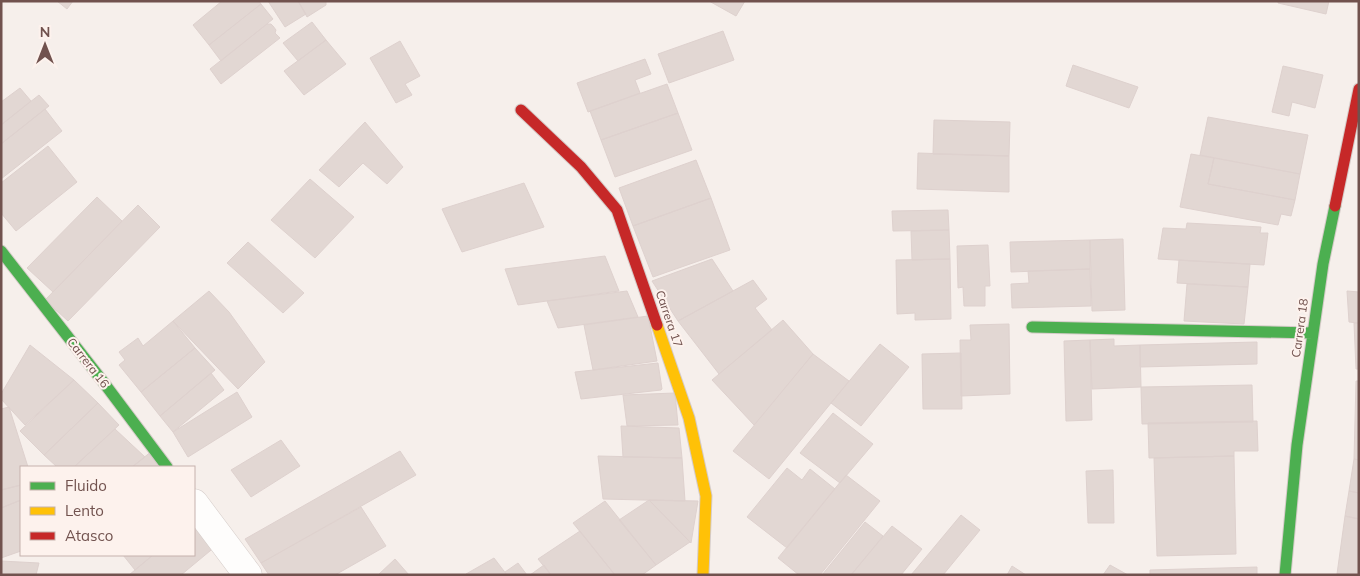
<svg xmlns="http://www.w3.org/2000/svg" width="1360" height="576" font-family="Mulish,sans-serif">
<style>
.building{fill:#e2d7d3;stroke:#ded1ce}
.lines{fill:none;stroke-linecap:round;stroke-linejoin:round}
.street-casing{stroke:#d4cbc8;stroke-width:29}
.fast-casing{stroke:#d5cbc8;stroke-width:13}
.slow-casing{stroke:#d5cbc8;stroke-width:13}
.jam-casing{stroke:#d5cbc8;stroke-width:13}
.street{stroke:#fefdfc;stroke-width:28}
.fast{stroke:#4caf50;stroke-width:11}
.slow{stroke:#ffc107;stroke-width:11}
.jam{stroke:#c62828;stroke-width:11}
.labels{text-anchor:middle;stroke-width:4;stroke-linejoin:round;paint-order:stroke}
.street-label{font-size:12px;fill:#71524e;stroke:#fdf2ed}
</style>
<rect width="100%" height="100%" fill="#f6efeb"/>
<!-- building -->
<path class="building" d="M57,1H73L67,9Z
M222,1H259L261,4L209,45L193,25Z
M268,1H298L306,14L285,27Z
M298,1H326V5L307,17Z
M709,1H745L736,16Z
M1278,1H1329L1326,14L1278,3Z
M261,4L273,19L221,61L209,45Z
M312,22L326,40L298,61L283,43Z
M267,24H271L273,26L276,30L275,33L280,38L221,84L210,69Z
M723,31L734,60L669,83L658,54Z
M326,40L346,64L304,95L284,71Z
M400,41L420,76L405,84L412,95L396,103L370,58Z
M645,59L651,74L635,80L640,93L588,112L577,83Z
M1073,65L1138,87L1129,108L1066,86Z
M1283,66L1323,75L1315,108L1292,102L1289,116L1272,112Z
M667,84L678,113L601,140L590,111Z
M20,88L31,101L1,125V102Z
M39,95L49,106L1,144V125Z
M45,109L62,131L1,179V144Z
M678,113L692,150L615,177L601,140Z
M1208,117L1308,135L1300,174L1200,155Z
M934,120L1010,122L1009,156L933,154Z
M365,122L403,167L387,184L363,163L339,187L319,170Z
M48,146L77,182L16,231L1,213V183Z
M918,153L1009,156V192L917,189Z
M1191,154L1214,158L1208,184L1295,200L1291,216L1281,214L1278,225L1180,207Z
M1214,158L1300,174L1295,200L1208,184Z
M696,160L711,198L633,226L619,188Z
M310,179L354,217L315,258L271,220Z
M524,183L544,227L462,252L442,209Z
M97,197L122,221L53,292L27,268Z
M711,198L730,250L653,277L633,226Z
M138,205L160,227L68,321L45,300Z
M948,210L949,230L893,231L892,211Z
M1187,223L1261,227L1260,233H1268L1264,265L1158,259L1163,228L1186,229Z
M949,230L950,259L912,260L911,231Z
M1123,239L1125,310L1092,311L1090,240Z
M1090,240V269L1011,272L1010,242Z
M248,242L304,293L283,313L227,263Z
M988,245L990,286H985V306H964L963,287L958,288L957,246Z
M605,256L619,291L518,305L505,269Z
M712,259L733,291L678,321L652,281Z
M950,259L951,319L915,320V313L897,314L896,260Z
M1179,260L1250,264L1248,287L1177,283Z
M1090,269L1091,306L1012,308L1011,284L1029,283L1028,271Z
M753,280L767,299L755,308L772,330L719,374L678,321Z
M1187,284L1248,287L1244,324L1184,321Z
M209,291L229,312L265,362L238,389L173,321Z
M627,291L638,317L558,328L547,301Z
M1347,291L1359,292V323L1349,322Z
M648,316L657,361L593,370L584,325Z
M783,320L813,354L754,425L712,380Z
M173,321L195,348L141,392L119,365L125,360L119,352L138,338L143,346Z
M1354,323H1359V369H1356Z
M1009,324L1010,394L961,396L960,340H971L970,325Z
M1114,339V346L1140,345L1141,387L1092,389L1090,340Z
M1090,340L1092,420L1066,421L1064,341Z
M1257,342V364L1140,367V345Z
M880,344L909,367L861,426L831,403Z
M30,345L74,380L25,425L1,399V394Z
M195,348L215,370L160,416L141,392Z
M961,353L962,409H923L922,354Z
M813,354L849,381L769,479L733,451Z
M658,363L662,389L661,390L581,399L575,372Z
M211,373L224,390L173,432L160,416Z
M74,380L98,403L44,455L20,431Z
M1356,381H1359V460L1354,459Z
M1252,385L1253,422L1142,424L1141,387Z
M237,392L252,417L188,457L173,432Z
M675,393L678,425L627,426L623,395Z
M98,403L119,425L74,467H57L44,455Z
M9,407L28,467H21V485L1,490V409Z
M833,413L873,444L840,483L800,453Z
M1257,421L1258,451H1234V456L1149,458L1148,423Z
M621,426L679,428L682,458L623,457Z
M115,429L145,457L132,467H74Z
M281,440L300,466L251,497L231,470Z
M152,451L163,467H132Z
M400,451L416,475L261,563L245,539Z
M598,456L682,458L685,501L603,499Z
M1234,456L1236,554L1157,556L1154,458Z
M1354,459L1359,460V493L1349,491Z
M787,468L802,480L810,469L835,489L787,548L747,517Z
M1113,470L1114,523H1088L1086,471Z
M846,475L880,501L820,575H799L778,558Z
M21,485V500L1,508V490Z
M1349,491L1359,493V519L1345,516Z
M21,500V551L1,558V508Z
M649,500L698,501L691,543Z
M649,500L690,542L656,565L619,520Z
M605,501L656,565L642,575H615L573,523Z
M361,507L386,546L335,575H269L261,563Z
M961,515L980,530L943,575H911Z
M1345,516L1359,519V575L1337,574Z
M194,520L222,541L181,575H129L153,555H194Z
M865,522L883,536L851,575H822Z
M892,526L922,549L901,575H851Z
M580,531L615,575H551L538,559Z
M123,555H153L135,570Z
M494,558L507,575L466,574Z
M395,559L409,575H378Z
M1,561L39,563L36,575H1Z
M518,563L527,575H507L505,572Z
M544,565L551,575H530Z
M1110,565L1128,575H1103Z
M1012,566L1026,575H1007Z
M1257,567V575H1150V570Z"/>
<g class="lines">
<!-- street casing -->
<g class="street-casing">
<path id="street" d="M194,503L248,575"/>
</g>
<!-- fast casing -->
<g class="fast-casing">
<path id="fast" d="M1,251L104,383L167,467
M1032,327L1313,333
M1285,575L1297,445L1323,264L1335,206"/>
</g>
<!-- slow casing -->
<g class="slow-casing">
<path id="slow" d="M657,325L689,418L706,496L703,575"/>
</g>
<!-- jam casing -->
<g class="jam-casing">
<path id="jam" d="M521,110L581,167L617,210L657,325
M1335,206L1359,89"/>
</g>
<!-- street -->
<use href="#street" class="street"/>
<!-- fast -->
<use href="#fast" class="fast"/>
<!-- slow -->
<use href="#slow" class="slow"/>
<!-- jam -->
<use href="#jam" class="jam"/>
</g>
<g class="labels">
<!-- street labels -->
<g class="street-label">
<text transform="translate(669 319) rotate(71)" y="4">Carrera 17</text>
<text transform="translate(1300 328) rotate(-82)" y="4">Carrera 18</text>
<text transform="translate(88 363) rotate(52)" y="4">Carrera 16</text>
</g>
</g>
<!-- border -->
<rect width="1360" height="576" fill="none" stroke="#71524e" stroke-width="5"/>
<!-- legend -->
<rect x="20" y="466" width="175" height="90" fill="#fdf2ed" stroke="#c5b2ad"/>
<rect x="30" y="482" width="25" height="8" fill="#4caf50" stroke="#c5b2ad"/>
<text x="65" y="491" font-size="15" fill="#71524e">Fluido</text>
<rect x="30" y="507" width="25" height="8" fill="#ffc107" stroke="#c5b2ad"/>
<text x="65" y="516" font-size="15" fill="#71524e">Lento</text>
<rect x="30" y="532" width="25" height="8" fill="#c62828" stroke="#c5b2ad"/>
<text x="65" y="541" font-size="15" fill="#71524e">Atasco</text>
<!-- north arrow -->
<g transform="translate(45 45)" stroke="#fdf2ed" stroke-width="4" paint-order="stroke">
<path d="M0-4L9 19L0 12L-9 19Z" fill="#71524e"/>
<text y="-8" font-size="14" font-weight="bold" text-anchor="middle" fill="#71524e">N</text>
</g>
</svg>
